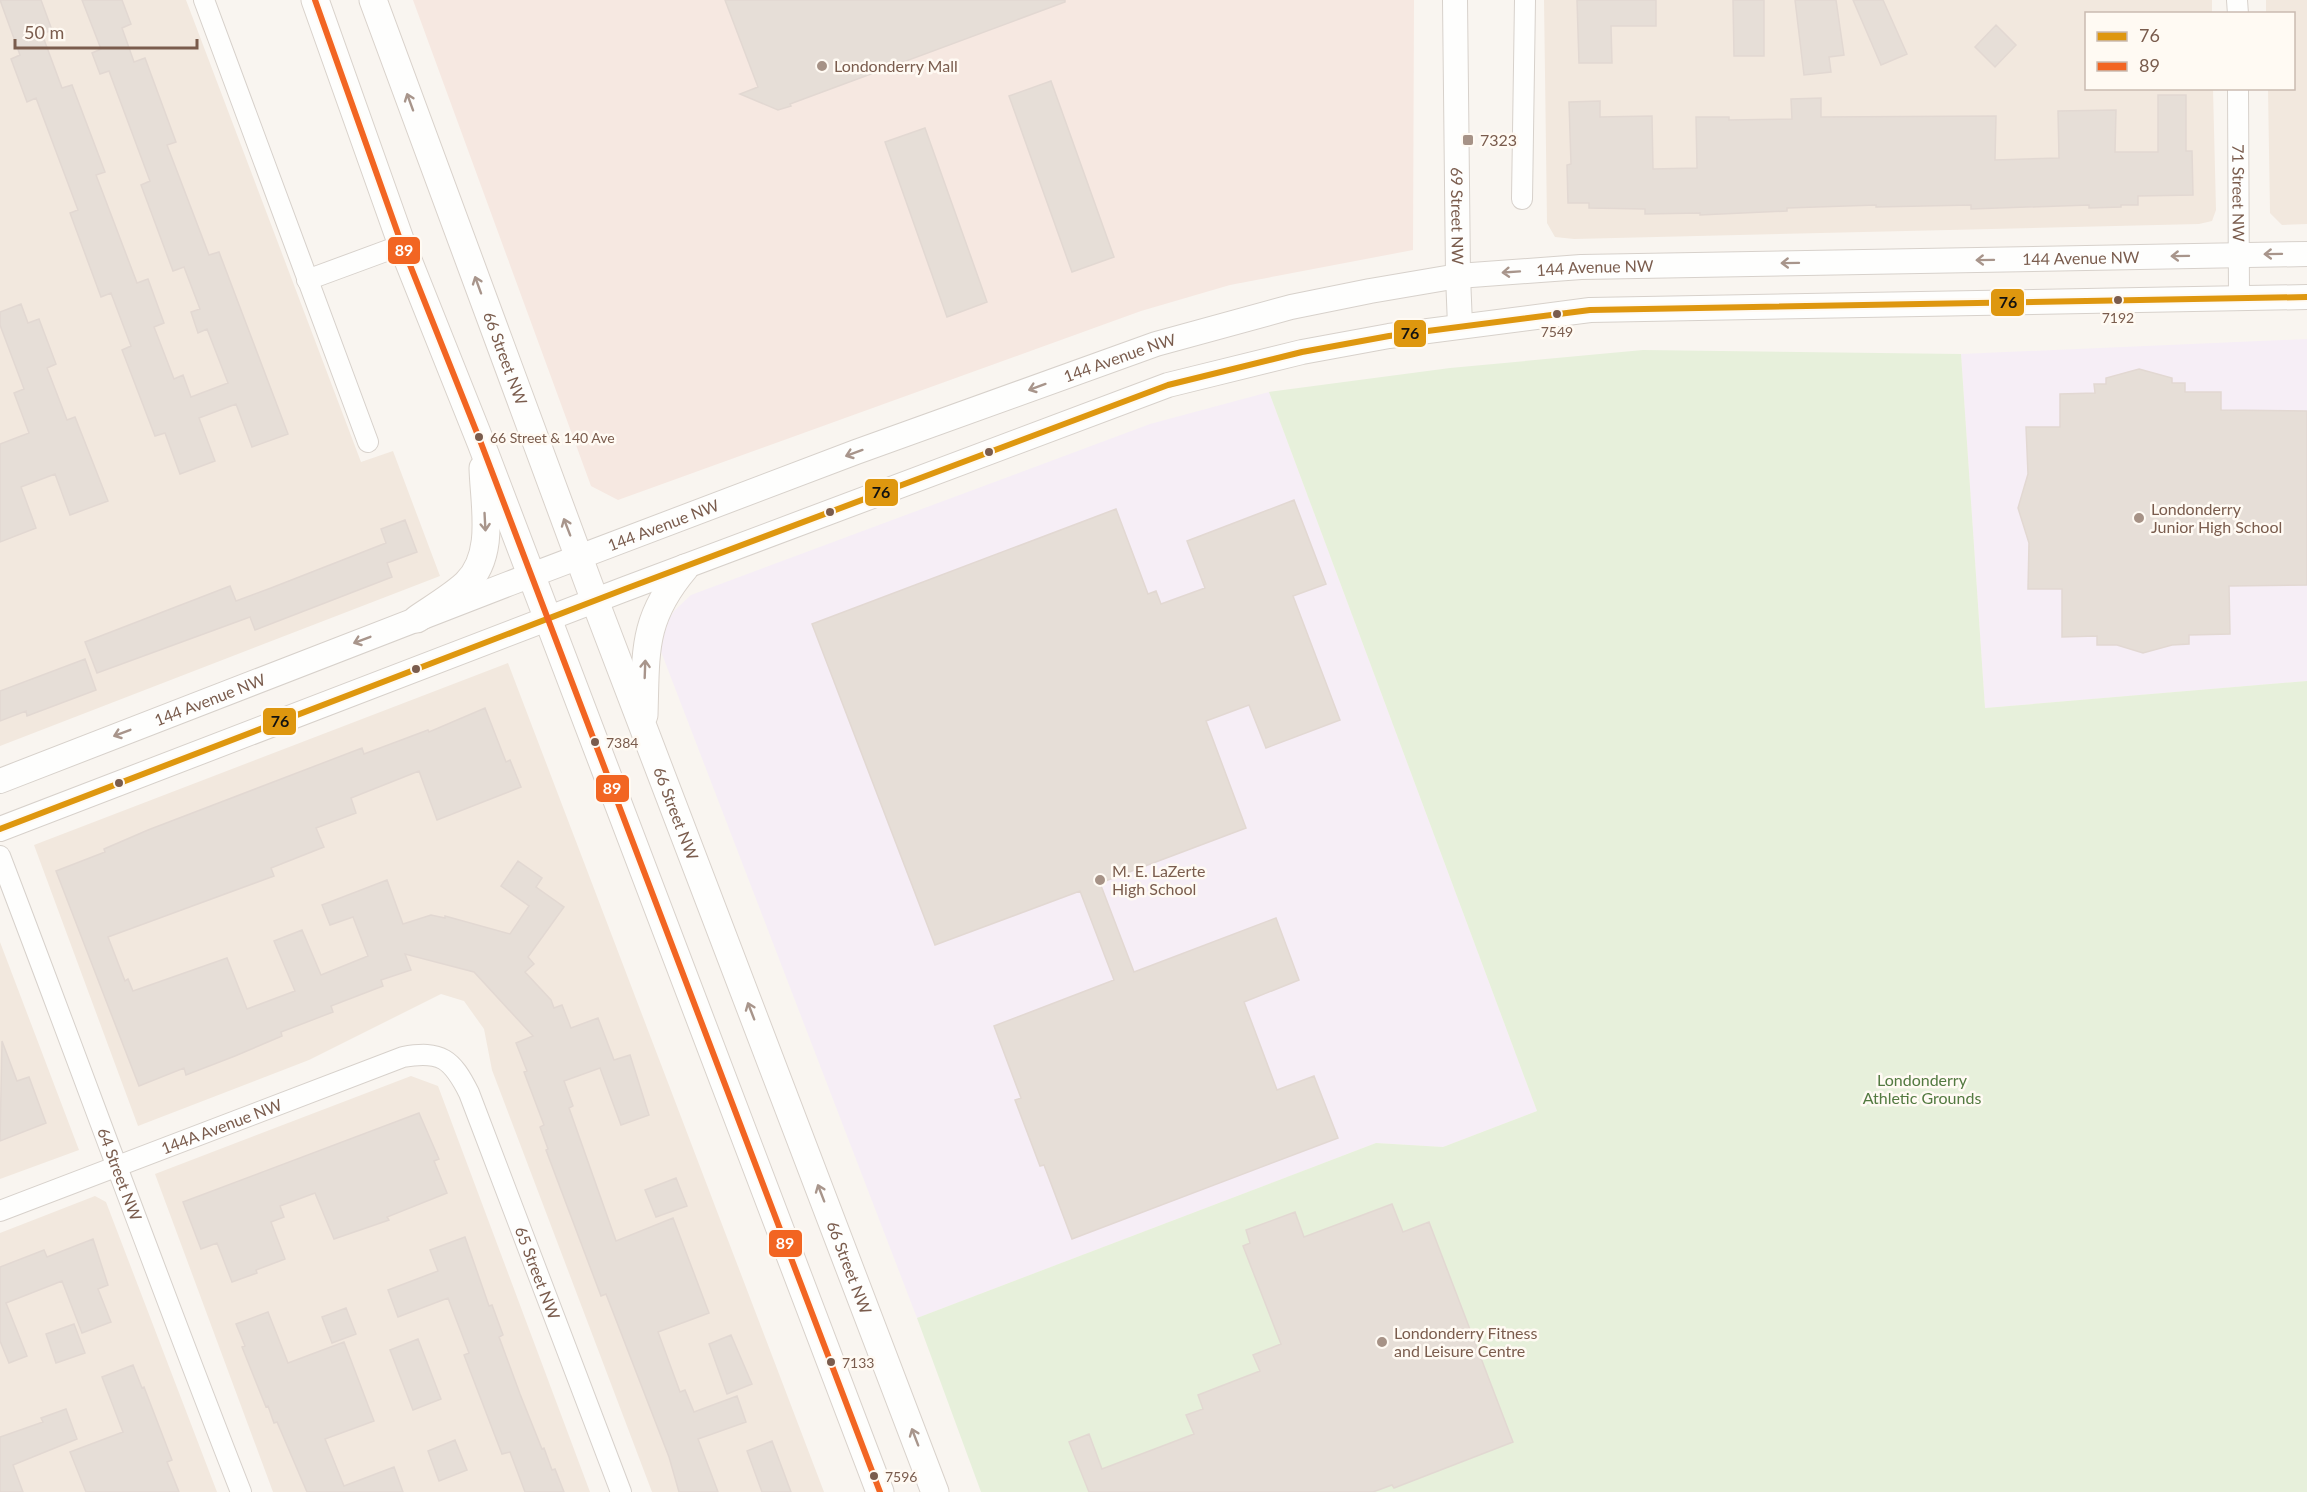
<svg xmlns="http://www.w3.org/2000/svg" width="2307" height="1492" font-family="Lato,sans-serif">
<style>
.residential{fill:#f2e8de}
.commercial{fill:#f6e8e1}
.education{fill:#f6eef6}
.green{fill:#e7f0db}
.building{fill:#e6ded7;stroke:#e2d8d2;stroke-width:1.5}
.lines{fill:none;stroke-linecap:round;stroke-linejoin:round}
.minor-casing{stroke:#d7d1cb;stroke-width:22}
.tertiary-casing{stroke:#d7d1cb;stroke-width:26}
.secondary-casing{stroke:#d9d2cb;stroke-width:29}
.minor{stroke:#fefefd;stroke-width:20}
.tertiary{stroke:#fefefd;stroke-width:24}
.secondary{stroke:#fefefd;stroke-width:27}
.bus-1-casing{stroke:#fffaf3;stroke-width:10}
.bus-2-casing{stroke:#fffaf3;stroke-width:10}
.bus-1{stroke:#de970f;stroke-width:6}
.bus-2{stroke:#f26522;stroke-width:6}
.oneway{stroke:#a8958b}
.poi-dot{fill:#a69286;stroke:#fffaf3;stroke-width:2}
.bus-dot{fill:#7a5c4d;stroke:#fffaf3;stroke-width:2}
.labels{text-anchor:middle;stroke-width:5;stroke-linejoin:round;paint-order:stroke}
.bus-label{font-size:14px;fill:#7a5c4d;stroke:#fffaf3;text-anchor:start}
.poi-label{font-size:16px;fill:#7a5c4d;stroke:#fffaf3;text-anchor:start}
.street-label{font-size:16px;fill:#7a5c4d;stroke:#fffaf3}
.park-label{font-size:16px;fill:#537a41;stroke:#fffaf3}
.line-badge{stroke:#fffaf3;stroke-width:2}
.badge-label{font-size:16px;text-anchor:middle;font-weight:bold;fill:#fff}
.pale-badge-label{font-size:16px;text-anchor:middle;font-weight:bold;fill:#111}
</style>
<rect width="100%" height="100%" fill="#f9f5f0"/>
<!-- residential -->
<path class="residential" d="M0,0H186L361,462L393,451L440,576L0,746Z
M1544,0H2212V13L2086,14V88L2213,89L2216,210L2212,221L2199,224L1574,239L1555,237L1547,223Z
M2266,0H2307V224L2282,225L2270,213L2268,89L2294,88V14L2266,13Z
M508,663L824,1492H652L492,1070L484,1029L464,1001L441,994L309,1060L138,1126L34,845Z
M0,942L79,1150L0,1179Z
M411,1076L438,1086L590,1492H273L155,1174Z
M95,1196L106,1202L217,1492H0V1233Z"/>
<!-- commercial -->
<path class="commercial" d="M413,0H1414L1413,250L1230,285L1141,311L618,500L591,486Z"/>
<!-- education -->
<path class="education" d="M2307,339V681L1985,708L1961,354Z
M1269,392L1537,1111L1443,1147L1376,1143L917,1318L660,649L665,624L675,610L691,595L1150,424Z"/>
<!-- green -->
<path class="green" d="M1643,350L1961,354L1985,708L2307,681V1492H981L917,1318L1376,1143L1443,1147L1537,1111L1269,392L1450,368Z"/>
<!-- building -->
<path class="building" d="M0,0H41L52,30L42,34L62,88L72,85L105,172L96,175L137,283L148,279L164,323L154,327L174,379L183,375L191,397L228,383L207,329L198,333L191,312L200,309L184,267L173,271L141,185L150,181L109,71L100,74L92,53L101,49L82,0H122L131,24L122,28L134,62L145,58L176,142L167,145L209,255L219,252L288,434L252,447L236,404L199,418L215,461L180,474L165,433L155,436L122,350L131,346L111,293L101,297L70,213L78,210L36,98L27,102L11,59L20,55Z
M725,0H1065V2L790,104L791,106L778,110L740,94L758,87Z
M1577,0H1656V26H1611L1612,63H1579Z
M1733,0H1764V56H1734Z
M1795,0H1836L1844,55L1829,57L1831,72L1804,75Z
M1853,0H1883L1907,54L1881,65Z
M1996,25L2016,45L1995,67L1975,47Z
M1051,81L1114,257L1072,272L1009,96Z
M2158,95H2186V151H2192L2193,195L2138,196V205H2121V207L2089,208V205L1971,209V205L1876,207V205L1787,208V211L1700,215V213L1645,214V209L1589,208V203H1568L1567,165L1571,164L1569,102L1600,101V117L1652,116L1653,169L1697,168L1696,117H1729V120L1792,119L1791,99L1821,98V117L1996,116L1995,160L2059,158L2058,111L2116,110L2115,152H2158Z
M925,128L987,302L947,317L885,142Z
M21,304L28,323L39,319L56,364L47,368L67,420L75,417L108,501L70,515L55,474L21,487L36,528L0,542V444L29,433L14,393L24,389L0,325V312Z
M2139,369L2172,378V383H2185V392H2221V410L2307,411V585L2229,586L2230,634L2189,635V644L2172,645L2143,653L2117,645H2097V636L2062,637V589H2028L2029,543L2018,508L2028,474L2026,427H2060V394L2095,393L2094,384H2106V378Z
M1294,500L1326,584L1293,596L1340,720L1266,748L1249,705L1206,721L1246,828L1100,883L1134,972L1276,918L1299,980L1244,1002L1277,1090L1314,1076L1338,1138L1072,1239L1044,1165L1040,1166L1015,1100L1021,1098L994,1026L1114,980L1080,891L935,945L812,624L1116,509L1148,594L1156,591L1161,604L1205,588L1187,541Z
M405,520L417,552L387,563L392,577L255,630L250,617L97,673L85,642L230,586L236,601L271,588L386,543L381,529Z
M85,659L96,690L27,716L26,711L0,721V691Z
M485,708L506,762L510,760L521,787L437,820L419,771L351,798L356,813L316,828L324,847L271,868L274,876L108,937L125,981L128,979L133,991L227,958L247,1009L295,991L274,941L302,930L321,975L368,956L353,917L330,925L322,905L387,880L403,924L431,915L445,918V916L510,934L529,906L501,886L518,861L542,878L536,887L564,907L528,957L534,964L525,972L551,1000L554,1008L562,1005L571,1028L598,1018L614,1060L630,1055L649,1115L621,1125L600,1068L564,1081L573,1106L569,1108L616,1241L673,1218L709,1313L658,1332L680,1392L685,1390L694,1412L737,1396L746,1422L698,1439L718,1492H679L669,1457L606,1294L601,1296L546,1150L548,1149L540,1127L544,1125L524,1072L527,1071L516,1043L533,1036L474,972L405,954L411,970L381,980L383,986L331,1006L333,1012L281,1032L282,1036L235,1056L186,1075L184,1068L139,1086L56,871L105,852L104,849L148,830L362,748L364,754L428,730L429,732Z
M2,1041L17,1081L29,1077L46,1123L0,1141Z
M419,1113L439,1159L434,1161L447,1193L387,1217L389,1220L334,1239L315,1193L280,1206L284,1217L271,1222L285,1259L256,1270L257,1273L232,1282L217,1243L201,1249L183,1202Z
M676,1178L687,1206L656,1217L645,1190Z
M1392,1204L1403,1232L1429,1222L1513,1442L1394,1488L1392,1485L1373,1492H1089L1069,1442L1089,1434L1102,1469L1194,1434L1186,1415L1203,1409L1198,1395L1260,1371L1253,1355L1281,1344L1243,1246L1250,1243L1246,1230L1295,1212L1304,1237Z
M465,1237L489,1306L492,1305L503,1335L499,1337L520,1394L542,1449L544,1448L552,1470L555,1469L564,1492H525L510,1452L502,1454L464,1355L469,1353L448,1298L398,1317L388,1290L438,1271L430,1250Z
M93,1239L108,1285L98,1289L111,1322L82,1333L62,1281L6,1303L27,1356L9,1363L0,1341V1267L44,1250L47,1257Z
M346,1308L356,1334L332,1343L322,1317Z
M268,1312L288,1363L344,1342L374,1421L325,1439L344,1486L394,1467L403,1492H307L277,1422L274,1423L268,1406L266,1407L242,1347L245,1346L236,1324Z
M74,1324L85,1353L56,1363L46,1334Z
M731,1335L752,1384L727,1394L709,1344Z
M418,1339L441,1399L413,1410L390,1350Z
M133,1365L142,1388L144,1387L172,1460L167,1462L179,1492H86L70,1452L123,1432L102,1377Z
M66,1409L77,1439L13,1465L23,1492H0V1437L43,1422L41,1418Z
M455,1440L467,1470L439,1481L428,1451Z
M772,1441L791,1492H762L747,1451Z"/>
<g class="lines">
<!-- minor casing -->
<g class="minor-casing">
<g id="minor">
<path d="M204,0L368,442"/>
<path d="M2237,0L2238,14"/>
<path id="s1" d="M2238,88L2239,297"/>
<path d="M1522,199L1525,0"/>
<path d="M307,280L402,245"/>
<path id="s2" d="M0,856C81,1068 158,1281 241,1492"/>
<path id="s3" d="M0,1211L403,1057C441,1050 452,1059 469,1093L621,1492"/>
</g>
</g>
<!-- tertiary casing -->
<g class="tertiary-casing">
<g id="tertiary">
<path id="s4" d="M1455,0L1458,276L1460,325"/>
<path id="s5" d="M0,781L508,584L856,452L1156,344L1291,307L1370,291L1458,276L1581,267L2307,254"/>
<path d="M0,829L625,589L1168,385L1302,352L1389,336L1590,310L2307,297"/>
</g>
</g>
<!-- secondary casing -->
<g class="secondary-casing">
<g id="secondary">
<path d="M315,0L402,245L481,443L880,1492"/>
<path id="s6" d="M373,0L595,601L935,1492"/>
<path d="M417,619C433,608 452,597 466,584C496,555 484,505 483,468"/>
<path d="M644,715C646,651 642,619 685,568"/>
</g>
</g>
<!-- minor -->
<use href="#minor" class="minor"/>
<!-- tertiary -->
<use href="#tertiary" class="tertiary"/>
<!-- secondary -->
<use href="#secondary" class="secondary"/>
<!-- bus-1 casing -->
<g class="bus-1-casing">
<path id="bus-1" d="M0,829L625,589L1168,385L1302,352L1389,336L1590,310L2307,297"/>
</g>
<!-- bus-2 casing -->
<g class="bus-2-casing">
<path id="bus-2" d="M315,0L402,245L481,443L880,1492"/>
</g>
<!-- bus-1 -->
<use href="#bus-1" class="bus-1"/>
<!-- bus-2 -->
<use href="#bus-2" class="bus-2"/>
</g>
<!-- one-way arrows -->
<defs><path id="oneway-shaft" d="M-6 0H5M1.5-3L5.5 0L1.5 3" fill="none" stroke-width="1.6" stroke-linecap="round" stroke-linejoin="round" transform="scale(1.5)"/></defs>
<g class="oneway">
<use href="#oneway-shaft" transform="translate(410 102) rotate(-110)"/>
<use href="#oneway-shaft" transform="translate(2273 254) rotate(179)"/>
<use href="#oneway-shaft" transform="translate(2180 256) rotate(179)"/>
<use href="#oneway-shaft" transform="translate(1985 260) rotate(179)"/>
<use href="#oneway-shaft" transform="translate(1790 263) rotate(179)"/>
<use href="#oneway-shaft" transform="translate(1511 272) rotate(176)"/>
<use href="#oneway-shaft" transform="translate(478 285) rotate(-110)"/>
<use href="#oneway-shaft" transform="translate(1037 387) rotate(160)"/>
<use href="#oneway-shaft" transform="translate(854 453) rotate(160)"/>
<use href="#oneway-shaft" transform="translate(485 522) rotate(87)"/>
<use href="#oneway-shaft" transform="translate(567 527) rotate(-111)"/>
<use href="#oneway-shaft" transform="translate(362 640) rotate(159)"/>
<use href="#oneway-shaft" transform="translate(645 669) rotate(-88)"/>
<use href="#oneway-shaft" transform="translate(122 733) rotate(159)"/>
<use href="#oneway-shaft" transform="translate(751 1011) rotate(-111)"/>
<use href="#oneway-shaft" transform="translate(821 1193) rotate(-111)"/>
<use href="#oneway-shaft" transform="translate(915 1437) rotate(-111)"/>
</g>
<!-- markers -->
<g class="poi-dot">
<circle cx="822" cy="66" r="6"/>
<rect x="1462" y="134" width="12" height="12" rx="3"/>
<circle cx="2139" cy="518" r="6"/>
<circle cx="1100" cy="880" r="6"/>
<circle cx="1382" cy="1342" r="6"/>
</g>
<g class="bus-dot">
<circle cx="2118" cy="300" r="5"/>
<circle cx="1557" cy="314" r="5"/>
<circle cx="479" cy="437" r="5"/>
<circle cx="989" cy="452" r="5"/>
<circle cx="830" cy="512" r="5"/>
<circle cx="416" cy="669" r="5"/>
<circle cx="595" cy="742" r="5"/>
<circle cx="119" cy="783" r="5"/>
<circle cx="831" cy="1362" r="5"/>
<circle cx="874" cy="1476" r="5"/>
</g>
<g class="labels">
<!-- bus labels -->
<g class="bus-label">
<text x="2118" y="323" text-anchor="middle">7192</text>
<text x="1557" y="337" text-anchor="middle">7549</text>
<text x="490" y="443">66 Street &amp; 140 Ave</text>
<text x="606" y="748">7384</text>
<text x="842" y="1368">7133</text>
<text x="885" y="1482">7596</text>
</g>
<!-- poi labels -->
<g class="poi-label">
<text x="834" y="72">Londonderry Mall</text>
<text x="1480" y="146">7323</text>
<text x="2151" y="515">Londonderry<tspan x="2151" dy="18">Junior High School</tspan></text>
<text x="1112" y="877">M. E. LaZerte<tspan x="1112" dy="18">High School</tspan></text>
<text x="1394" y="1339">Londonderry Fitness<tspan x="1394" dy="18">and Leisure Centre</tspan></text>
</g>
<!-- street labels -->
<g class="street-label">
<text dy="6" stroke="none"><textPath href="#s1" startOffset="105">71 Street NW</textPath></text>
<text dy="6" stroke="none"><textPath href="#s4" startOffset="216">69 Street NW</textPath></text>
<text dy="6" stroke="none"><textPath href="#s5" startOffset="2169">144 Avenue NW</textPath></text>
<text dy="6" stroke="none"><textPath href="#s5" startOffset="1683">144 Avenue NW</textPath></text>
<text dy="6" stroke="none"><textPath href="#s5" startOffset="1197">144 Avenue NW</textPath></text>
<text dy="6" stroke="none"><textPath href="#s6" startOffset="382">66 Street NW</textPath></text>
<text dy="6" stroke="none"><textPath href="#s5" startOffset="711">144 Avenue NW</textPath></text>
<text dy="6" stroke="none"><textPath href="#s5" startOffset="225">144 Avenue NW</textPath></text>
<text dy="6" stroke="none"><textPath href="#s6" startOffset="868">66 Street NW</textPath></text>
<text dy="6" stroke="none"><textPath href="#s3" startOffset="237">144A Avenue NW</textPath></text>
<text dy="6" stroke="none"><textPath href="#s2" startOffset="340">64 Street NW</textPath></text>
<text dy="6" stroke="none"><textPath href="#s6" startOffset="1354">66 Street NW</textPath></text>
<text dy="6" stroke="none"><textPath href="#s3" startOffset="708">65 Street NW</textPath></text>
</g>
<!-- park labels -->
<g class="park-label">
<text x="1922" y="1086">Londonderry<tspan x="1922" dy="18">Athletic Grounds</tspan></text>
</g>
</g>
<g class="line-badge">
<rect x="387" y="236" width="34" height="29" rx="6" fill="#f26522"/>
<rect x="1990" y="288" width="35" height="29" rx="6" fill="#de970f"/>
<rect x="1393" y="319" width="34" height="29" rx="6" fill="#de970f"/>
<rect x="864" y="478" width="35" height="29" rx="6" fill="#de970f"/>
<rect x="262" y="707" width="35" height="29" rx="6" fill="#de970f"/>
<rect x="595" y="774" width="35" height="29" rx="6" fill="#f26522"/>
<rect x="768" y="1229" width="35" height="29" rx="6" fill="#f26522"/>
</g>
<g class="badge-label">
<text x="404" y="256">89</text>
<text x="612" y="794">89</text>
<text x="785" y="1249">89</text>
</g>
<g class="pale-badge-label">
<text x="2008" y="308">76</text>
<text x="1410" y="339">76</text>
<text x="881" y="498">76</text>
<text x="280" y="727">76</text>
</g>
<!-- legend -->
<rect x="2085" y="12" width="210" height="78" fill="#fffaf3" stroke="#cabbb1" stroke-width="1.5"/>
<rect x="2097" y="32" width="30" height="9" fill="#de970f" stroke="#cabbb1" stroke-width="1.5"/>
<text x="2139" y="42" font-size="18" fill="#7a5c4d">76</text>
<rect x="2097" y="62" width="30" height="9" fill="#f26522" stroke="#cabbb1" stroke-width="1.5"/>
<text x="2139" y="72" font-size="18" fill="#7a5c4d">89</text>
<!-- scale -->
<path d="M15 39v9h182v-9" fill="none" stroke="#7a5c4d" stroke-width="3"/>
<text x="24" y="39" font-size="18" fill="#7a5c4d" stroke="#fffaf3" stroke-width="4.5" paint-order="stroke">50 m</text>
</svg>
